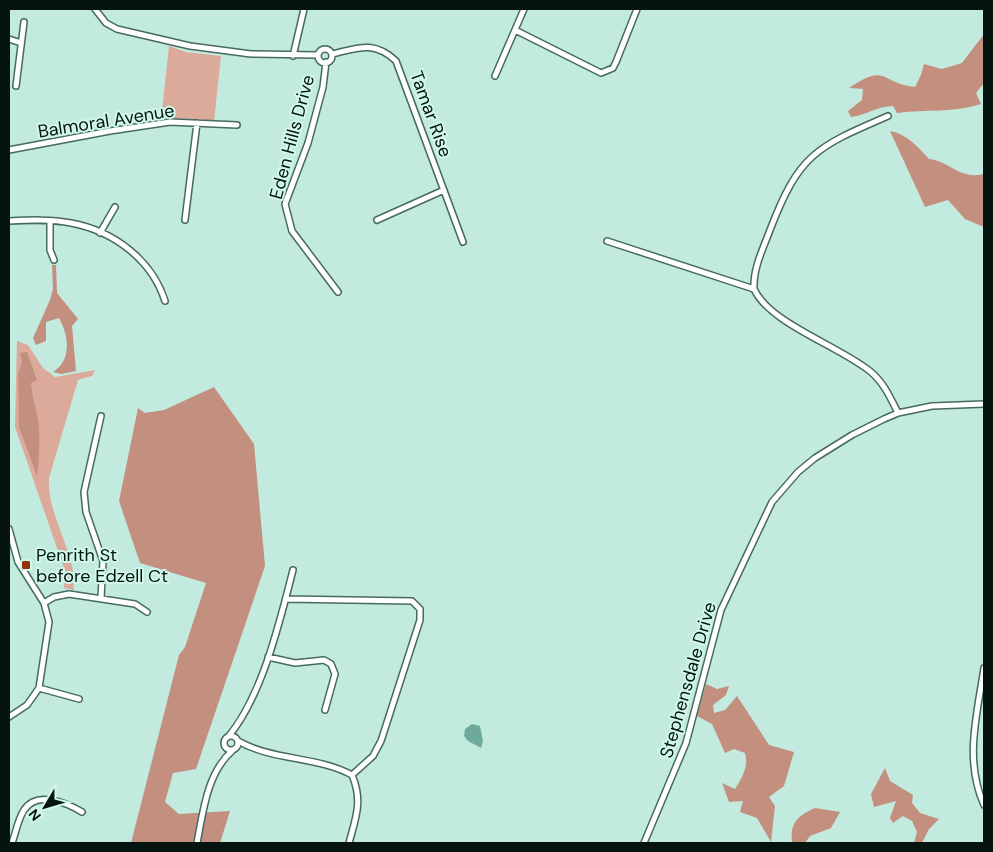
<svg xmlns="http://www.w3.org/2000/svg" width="993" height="852" font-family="'DM Sans',sans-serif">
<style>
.green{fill:#dcaa9b}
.forest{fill:#c38f7f}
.water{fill:#6daa99}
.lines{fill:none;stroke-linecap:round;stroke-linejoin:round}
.street-casing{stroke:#476a60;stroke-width:8}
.street{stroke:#fff;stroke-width:5}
.poi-dot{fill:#962f0a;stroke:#d0f7eb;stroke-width:2}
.labels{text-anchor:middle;stroke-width:4;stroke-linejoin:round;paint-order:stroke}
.street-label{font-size:18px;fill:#061410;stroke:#d0f7eb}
.poi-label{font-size:18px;fill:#061410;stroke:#d0f7eb;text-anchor:start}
</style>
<rect width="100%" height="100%" fill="#c3eade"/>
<!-- green -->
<path class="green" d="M169,46L186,52L221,56L214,121L161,120Z
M17,341L28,345L43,368L55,377L95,370L92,376L78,380L49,478C47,506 64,535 71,562C74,571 73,581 74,590L64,588L65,571L15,427Z"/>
<!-- forest -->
<path class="forest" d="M984,34V83L976,93L981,104C954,113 926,109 897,113L893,106C878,106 866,115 851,117L848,111L862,100L863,89L849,88C887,62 880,83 915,87L921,75L924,64L942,69L962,63Z
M890,131C907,134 918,147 929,159C950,161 959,180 984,174V227L965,219L948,200L925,207Z
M52,265H56L57,293L78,319L72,326L76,371L61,374L53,372C72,360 69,336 59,318L46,322V341L36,345L33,338L50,300L53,289Z
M27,352L37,380L31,383C32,399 38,412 39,427C40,444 39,460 37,476L19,427L18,374L22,362L20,353Z
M214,387L254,444L265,566L196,769L173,773L165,802L179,814L230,811L220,843H131L179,655L185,647L206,583L140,563L119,501L138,408L145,413L164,410Z
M706,684L717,689L729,686L726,695L713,705L714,713L725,710L737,696L769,745L794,752L784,786L769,797L775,806L771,842L757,818L740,812L743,801L729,802L722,783L735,789C742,778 749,766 745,753L734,749L725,753L712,724L697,716Z
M885,768L890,781L913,795L912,803L920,813L939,819L929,829L922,843H914L917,832L912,821L903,816L893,823L890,818L896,801L874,807L871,794Z
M815,808L840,812L831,828L810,836L805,843H792C790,823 797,816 815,808Z"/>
<!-- water -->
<path class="water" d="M472,724L480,726L483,741L481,748L468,741L464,736L465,729Z"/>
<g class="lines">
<!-- street casing -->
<g class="street-casing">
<path id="street" d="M95,9L106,23L117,29L190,46L251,54L318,55
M515,30L601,73L613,68L616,62L637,9
M9,39L21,43
M318 56a7 7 0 1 1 14 0a7 7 0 1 1-14 0Z
M332,54C358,48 374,40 396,61L463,242
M293,56L304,9
M326,62L323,87L308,143L285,204L292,231L338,292
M495,76L524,9
M16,86L24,22
M9,150L110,131L170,122L237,125
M185,220L197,123
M377,220L444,190
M9,221C29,220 51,219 71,223C114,231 152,260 165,301
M50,221V250L54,260
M100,233L115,207
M607,241L754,289C770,324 840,346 871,372C884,383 891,399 898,413
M754,289C753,268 763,249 770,230C799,154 816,147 888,116
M9,529L18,562L44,603L49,622L39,688L27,705L9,717
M101,598L103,561L86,512L84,492L101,416
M286,599L412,601L420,609V620L381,741L373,756L352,775
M44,603L54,597L69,594L135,604L147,612
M268,657L295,663L324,660L331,664L335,674L325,710
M984,668C977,715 964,760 984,805
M39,688L79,699
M224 743a7 7 0 1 1 14 0a7 7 0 1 1-14 0Z
M228,737C262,697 280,621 293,570
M238,741C273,761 317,756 352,775
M12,843C16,832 18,819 24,810C37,790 67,803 82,812
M197,843C203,812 207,773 232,751
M349,843C356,817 363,801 352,775
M644,843L686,743L721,610L772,502L798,472L815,458L852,435L884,419L898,413L932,406L984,404"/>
</g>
<!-- street -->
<use href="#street" class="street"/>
</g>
<!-- markers -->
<rect class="poi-dot" x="21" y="560" width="10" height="10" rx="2.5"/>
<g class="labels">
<!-- street labels -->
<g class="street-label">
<text transform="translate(431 114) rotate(70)" y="6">Tamar Rise</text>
<text transform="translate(106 121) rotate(-9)" y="6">Balmoral Avenue</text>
<text transform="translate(292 137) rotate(-75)" y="6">Eden Hills Drive</text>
<text transform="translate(688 680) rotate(-74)" y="6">Stephensdale Drive</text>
</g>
<!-- poi labels -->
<g class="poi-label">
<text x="36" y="561">Penrith St<tspan x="36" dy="21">before Edzell Ct</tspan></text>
</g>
</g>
<!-- border -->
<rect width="993" height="852" fill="none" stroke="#061410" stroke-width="20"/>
<!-- north arrow -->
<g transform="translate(45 807) rotate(232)" stroke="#d0f7eb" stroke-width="4" paint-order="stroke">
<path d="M0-4L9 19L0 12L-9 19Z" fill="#061410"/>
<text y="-8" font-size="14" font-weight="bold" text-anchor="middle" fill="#061410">N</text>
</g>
</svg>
